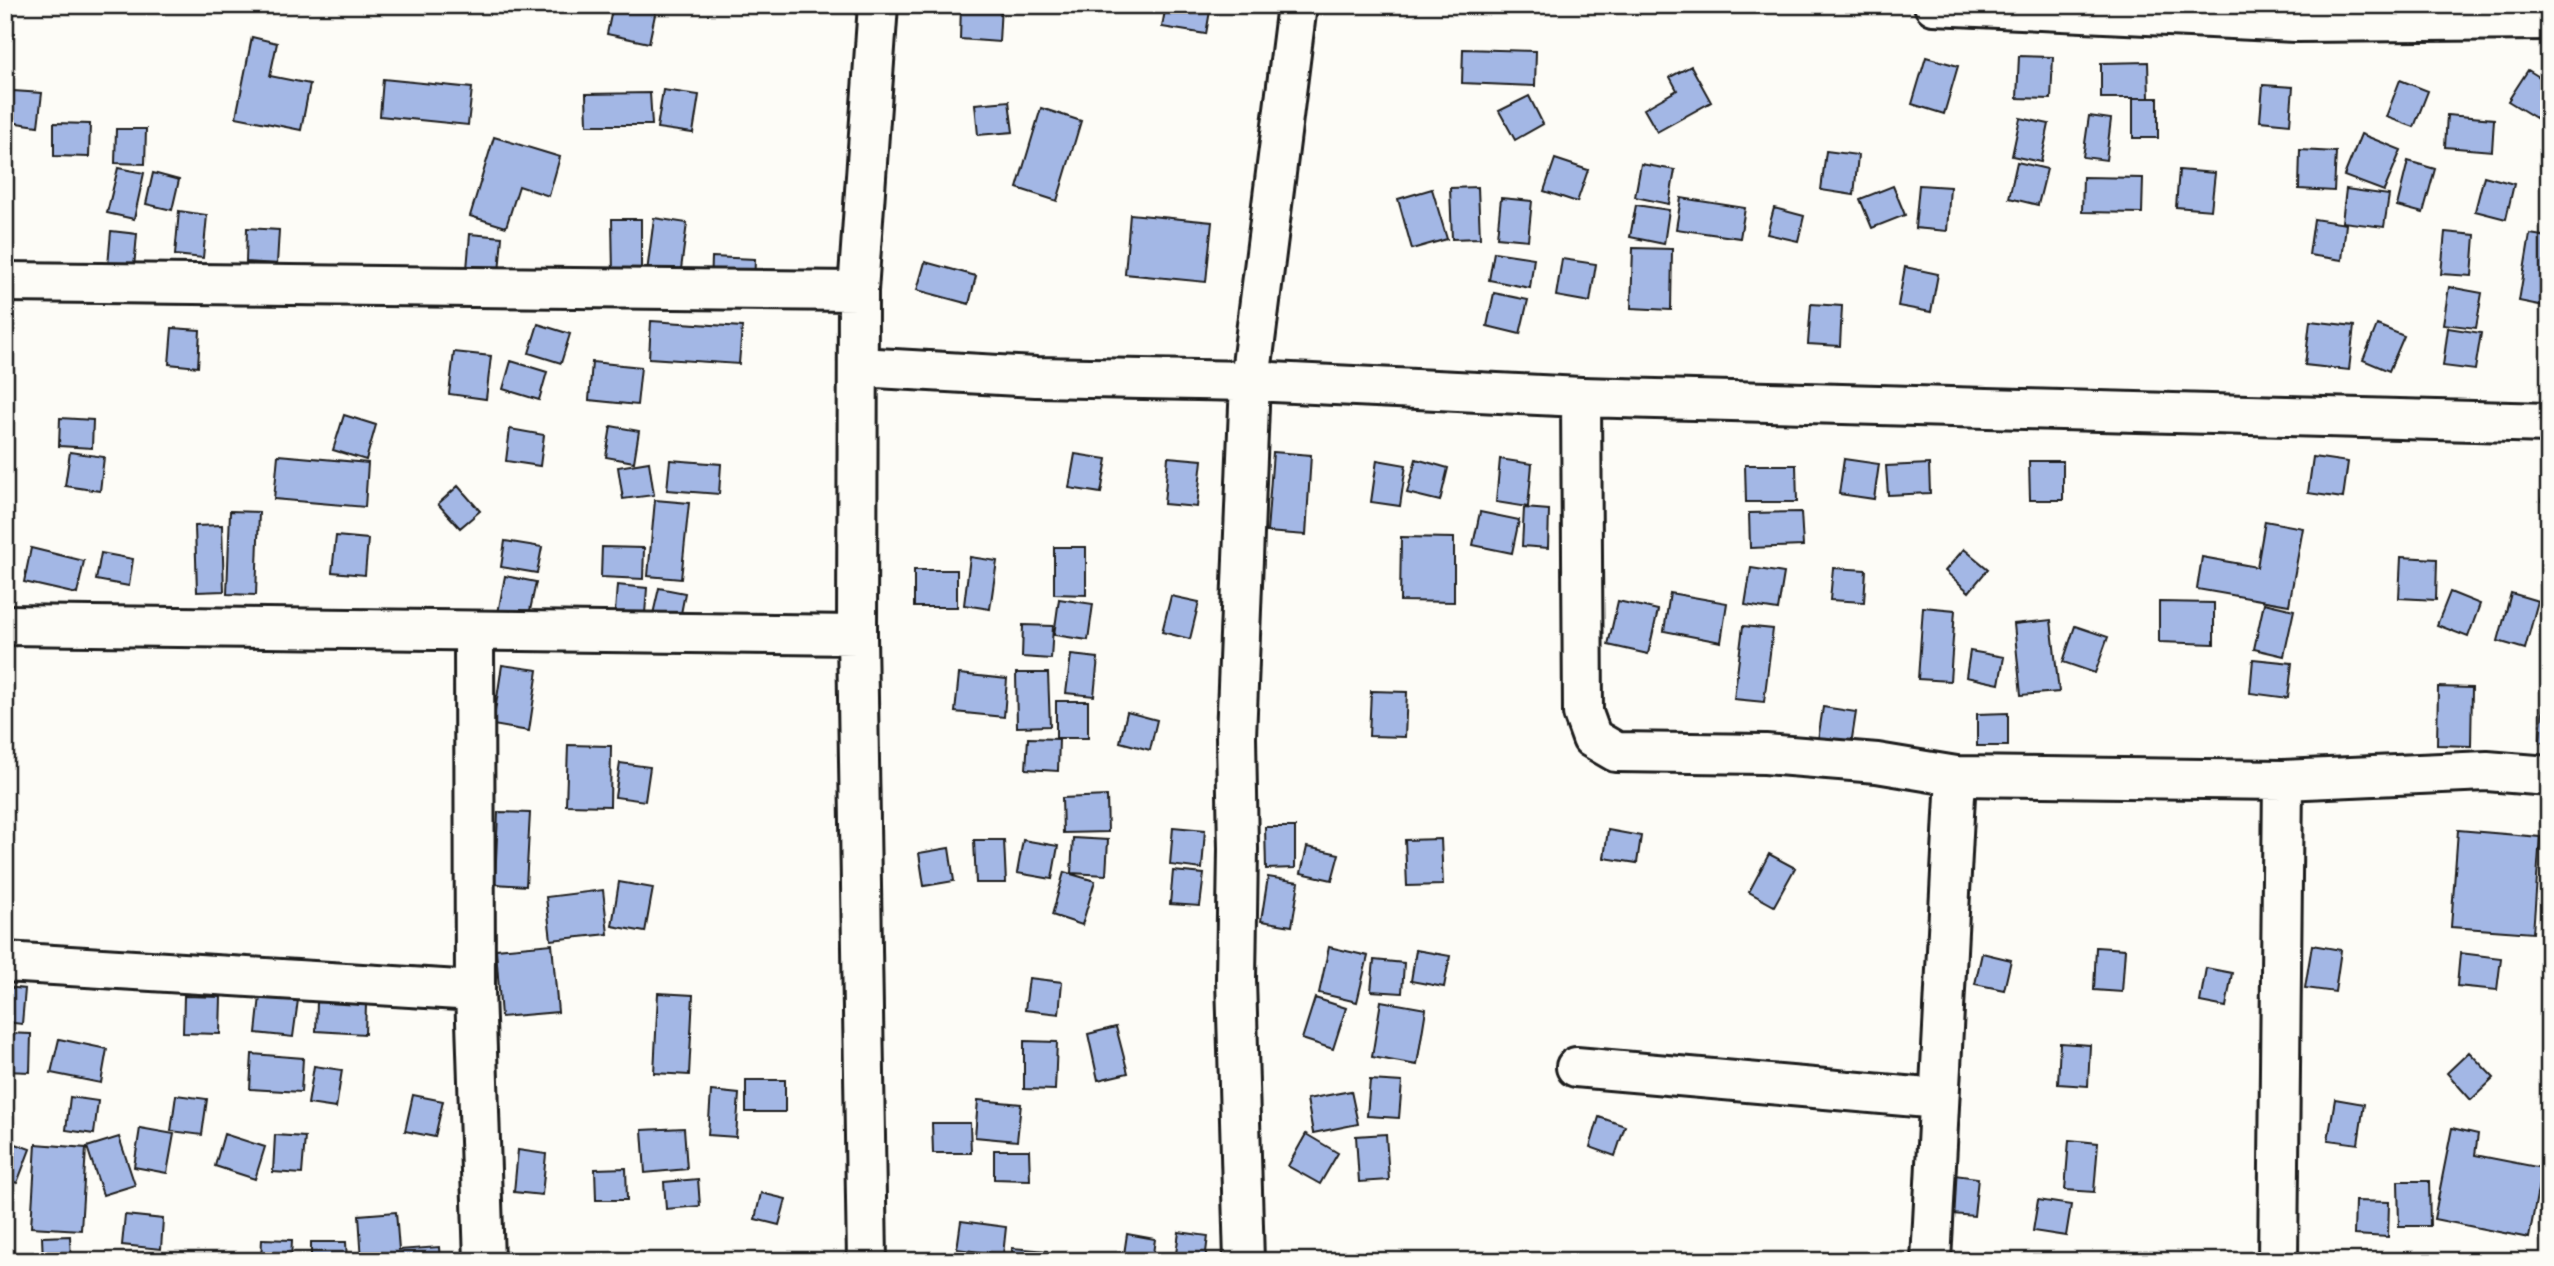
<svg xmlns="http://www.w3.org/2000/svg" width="2554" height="1266" font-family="Pangolin,sans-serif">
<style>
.building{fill:#a3b7e5;stroke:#1c1c1c;stroke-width:2}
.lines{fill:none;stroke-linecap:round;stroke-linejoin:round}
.minor-casing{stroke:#1c1c1c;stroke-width:44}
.minor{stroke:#fdfcf7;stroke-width:38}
</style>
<rect width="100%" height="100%" fill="#fdfcf7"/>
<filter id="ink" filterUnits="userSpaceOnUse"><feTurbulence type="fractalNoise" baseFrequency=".0143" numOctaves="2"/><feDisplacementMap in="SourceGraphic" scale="14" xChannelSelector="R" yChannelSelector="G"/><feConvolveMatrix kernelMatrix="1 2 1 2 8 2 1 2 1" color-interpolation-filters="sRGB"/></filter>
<g filter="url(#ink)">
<!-- building -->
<path class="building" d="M613,5H657L649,43L607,34Z
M961,5H1001L999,42L960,39Z
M1166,5H1211L1206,34L1162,27Z
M252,37L277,43L270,76L310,84L301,130L236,117Z
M1463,49L1536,51L1535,86L1462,83Z
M2019,56L2053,57L2051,99L2017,98Z
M1926,57L1958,66L1944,114L1912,104Z
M2148,62L2149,98H2101V63Z
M1691,66L1711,102L1657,132L1644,109L1677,90L1670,77Z
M2528,70L2549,83V126L2508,101Z
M383,79L472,88L468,125L380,116Z
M2400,80L2428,91L2414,127L2386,117Z
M2263,85L2293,87L2290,124L2260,121Z
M663,90L699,95L693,133L657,128Z
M13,91L42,93L38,126L9,122Z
M650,93L652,125H587L586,94Z
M1529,96L1543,124L1515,140L1499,111Z
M2133,98H2158V138H2133Z
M1009,101L1013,132L978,135L975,104Z
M1041,108L1081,121L1057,201L1017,188Z
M2447,115L2494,119L2492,151L2445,147Z
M2089,116L2111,119L2106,160L2083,157Z
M2020,118L2049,124L2041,162L2012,156Z
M54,123L90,124L89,157L54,156Z
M116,129H146L145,164L115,163Z
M2361,134L2401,150L2384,191L2344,176Z
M494,137L560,157L549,196L519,186L506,227L470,216Z
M2300,150L2336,152L2334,191L2299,189Z
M1826,151L1858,155L1854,195L1821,190Z
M1555,159L1588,170L1577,202L1544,191Z
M2408,161L2435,169L2423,213L2397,206Z
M2017,162L2047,169L2038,205L2009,198Z
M1641,164L1675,170L1669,204L1635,197Z
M118,168L144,173L134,219L107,213Z
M2179,170L2215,173L2211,210L2176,207Z
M153,173L179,180L172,210L146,204Z
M2484,176L2514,184L2506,219L2475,211Z
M2083,177L2143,178L2142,213L2082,212Z
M1919,185L1950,187L1947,231L1915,228Z
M1893,186L1905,215L1872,228L1860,199Z
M1478,187L1480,238L1452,239L1450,188Z
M1432,189L1447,239L1412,249L1398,199Z
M2346,189L2389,195L2384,227L2342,222Z
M1501,198L1532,201L1528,240L1497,237Z
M1681,198L1745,208L1740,238L1676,229Z
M1636,205L1669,210L1664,244L1630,237Z
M1774,208L1804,216L1798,241L1767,234Z
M179,211L207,215L203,258L175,255Z
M1130,214L1212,222L1206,282L1125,274Z
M654,218L687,223L680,277L647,272Z
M612,219H641V275L613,274Z
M2314,219L2346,224L2342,260L2309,255Z
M247,228L279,230L277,264L246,262Z
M111,231L137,234L134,268L108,266Z
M2445,232L2475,235L2472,276L2441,274Z
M470,234L502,237L499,273L467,269Z
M2530,234L2549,237V307L2519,301Z
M1633,248L1672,249L1671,310L1631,308Z
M1494,252L1534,258L1530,288L1489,280Z
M712,257L755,259L754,288L711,285Z
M1562,259L1596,264L1590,302L1556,296Z
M925,262L976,276L969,304L917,290Z
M1905,267L1938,274L1931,312L1898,306Z
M2449,287L2482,293L2476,328L2443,324Z
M1494,293L1528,300L1520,334L1487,326Z
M1811,304L1842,306L1840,346L1808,344Z
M651,321L742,327L739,364L649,358Z
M2310,321L2354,326L2349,370L2305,365Z
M538,324L570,334L561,363L529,353Z
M2377,325L2404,336L2389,371L2363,360Z
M172,328L200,330L198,367L169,364Z
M2448,328L2481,333L2475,370L2443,366Z
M454,352L491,356L486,399L449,394Z
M511,361L547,372L539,400L503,389Z
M592,362L641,367L637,405L589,400Z
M344,415L376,425L366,460L333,450Z
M60,418L93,420L92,448L59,446Z
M611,426L639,431L634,462L606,457Z
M510,429L544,435L540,466L506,461Z
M70,452L104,457L100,491L65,486Z
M1273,452L1311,455L1306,535L1267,532Z
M1075,454L1107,459L1101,493L1069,488Z
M278,455L368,463L365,507L274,499Z
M1168,457L1202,460L1197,507L1164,504Z
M2313,457L2348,462L2343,498L2308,493Z
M1416,459L1448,468L1440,501L1407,493Z
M1500,459L1532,464L1528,507L1496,502Z
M1844,459L1879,464L1874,499L1839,494Z
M670,460L721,464L719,494L667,490Z
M1377,460L1406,465L1400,506L1371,502Z
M2029,461H2063V500H2030Z
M649,462L654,495L623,499L618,467Z
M1929,464L1930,493L1888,495L1886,466Z
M1745,465H1796L1797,502H1746Z
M2548,467H2549V503L2541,501Z
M458,486L480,511L460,528L438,504Z
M655,500L689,503L681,579L648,576Z
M1524,508L1549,510L1548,548L1522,546Z
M230,511L259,512L256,595L227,594Z
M1480,512L1519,520L1512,553L1473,545Z
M1801,512L1803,546L1750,548L1749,513Z
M2265,521L2303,528L2289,605L2197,589L2202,557L2257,567Z
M222,525L224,591L197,592L195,526Z
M336,536L368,539L365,575L332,572Z
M1401,537L1454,538V602L1400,601Z
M505,541L542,547L537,573L501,567Z
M602,547L644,548L643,579L601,577Z
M1054,547H1086V595L1054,594Z
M31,548L84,561L77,594L24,582Z
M1964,549L1988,569L1969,592L1945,571Z
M101,553L133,559L129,586L96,580Z
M970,557L997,561L990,609L964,605Z
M2401,557L2437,559L2436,600L2399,598Z
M1751,568L1784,573L1778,610L1745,605Z
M1833,568L1866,570L1864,602L1830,600Z
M914,570H957V607H914Z
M505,576L536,582L528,620L498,613Z
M617,585L647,588L644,627L614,625Z
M659,588L685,593L678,629L651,623Z
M2450,592L2480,604L2468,637L2437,625Z
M1670,593L1727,603L1721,642L1664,631Z
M2511,593L2538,601L2525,649L2498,641Z
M1171,596L1199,602L1190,639L1162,632Z
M1059,599L1093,604L1088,640L1054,635Z
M2546,600H2549V645L2543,644Z
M1618,601L1658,610L1648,654L1608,645Z
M2159,602L2214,603V644L2159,642Z
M2264,603L2294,610L2284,656L2254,649Z
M1923,607L1955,610L1950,681L1918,679Z
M2051,620L2059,692L2021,695L2014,624Z
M1023,625L1053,626L1051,659L1022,657Z
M1743,626L1773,629L1764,702L1734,699Z
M2075,626L2108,637L2095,673L2063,662Z
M1970,651L2004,657L1999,684L1966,677Z
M1071,655L1098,658L1094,696L1066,693Z
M2253,659L2292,663L2288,698L2250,693Z
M502,665L538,670L529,731L493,725Z
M1016,673H1048L1050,726L1017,727Z
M959,674L1007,679L1004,717L955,712Z
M2438,687L2472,688L2471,746L2437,745Z
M2544,687H2549V743L2540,742Z
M1371,691L1407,692L1405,737L1369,736Z
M1056,701H1088V738H1056Z
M1823,707L1856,712L1851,745L1818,740Z
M1127,712L1157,720L1150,750L1120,742Z
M2008,713V746H1977V714Z
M1028,738L1059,739L1058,771L1026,769Z
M568,745L611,746L610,806L566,805Z
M620,763L650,767L645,801L615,797Z
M1107,796L1108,832L1063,833L1062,798Z
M498,812L530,813L526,886L495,884Z
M1173,827L1205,830L1202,869L1170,865Z
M1265,827H1295V868L1266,869Z
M1608,830L1641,836L1637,863L1604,858Z
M2458,830L2540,837L2533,933L2451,927Z
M1073,838L1108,840L1106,875L1071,873Z
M1441,839L1443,885L1407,886L1405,840Z
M974,840H1004L1006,883H976Z
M1023,840L1058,846L1052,879L1017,873Z
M1307,847L1339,854L1332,880L1301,873Z
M949,848L954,881L924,886L919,853Z
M1769,854L1795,868L1774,906L1749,892Z
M1173,871L1204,874L1200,906L1170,904Z
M1064,872L1095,881L1082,925L1052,915Z
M1268,877L1299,882L1292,926L1261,921Z
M619,882L653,888L645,932L612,926Z
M603,890L608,934L551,940L546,897Z
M552,944L558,1012L501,1017L496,949Z
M2312,945L2341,950L2335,992L2305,988Z
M1329,947L1368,956L1357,1002L1319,993Z
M2096,947L2125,949L2122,992L2094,990Z
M1416,950L1450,956L1444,987L1411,981Z
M1982,953L2011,960L2004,990L1975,984Z
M2460,953L2501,958L2497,990L2457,986Z
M1374,960L1404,963L1402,993L1371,991Z
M2206,968L2232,973L2226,1007L2200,1002Z
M1029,978L1062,982L1059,1014L1025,1010Z
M5,987L25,989L22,1024L5,1022Z
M658,993L693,995L689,1075L654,1073Z
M184,996L221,997L220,1034L183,1033Z
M260,996L298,1000L293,1037L256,1033Z
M1315,998L1346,1008L1333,1049L1302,1039Z
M1381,1001L1426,1009L1417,1065L1372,1057Z
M317,1002L366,1004L365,1034L316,1031Z
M1116,1027L1128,1073L1098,1080L1088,1034Z
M5,1033L31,1034L30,1072L5,1071Z
M59,1039L107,1049L101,1083L51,1073Z
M1024,1041L1057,1042L1055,1090L1024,1089Z
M2060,1043L2090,1045L2088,1086L2058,1084Z
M2469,1052L2494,1078L2471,1100L2447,1073Z
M252,1054L303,1058L301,1092L250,1089Z
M314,1066L342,1070L336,1108L308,1104Z
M746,1080H785V1112H746Z
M1370,1080L1402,1082L1399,1118L1367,1116Z
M711,1091L739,1094L736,1137L708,1135Z
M1351,1091L1358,1124L1313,1133L1307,1099Z
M176,1095L207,1099L202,1135L171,1131Z
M413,1095L443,1101L435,1137L405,1131Z
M70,1097L98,1101L94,1134L66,1130Z
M2335,1099L2364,1104L2358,1144L2328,1140Z
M978,1100L1021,1104L1017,1141L975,1137Z
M1599,1117L1625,1126L1615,1156L1590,1147Z
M932,1123H970L971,1153H933Z
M140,1128L174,1134L167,1173L134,1167Z
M684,1128L687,1169L645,1173L642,1130Z
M2452,1128L2478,1134L2475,1155L2542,1168L2529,1238L2434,1219Z
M224,1134L265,1147L255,1179L215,1166Z
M1306,1134L1338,1153L1320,1184L1288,1166Z
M1386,1134L1389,1180L1359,1182L1356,1136Z
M275,1135L305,1137L302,1174L273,1172Z
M119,1137L135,1185L103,1195L87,1147Z
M5,1140L30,1149L17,1183L5,1179Z
M2069,1140L2098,1143L2094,1192L2065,1190Z
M36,1144L86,1148L81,1230L31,1227Z
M518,1150L546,1154L542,1195L514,1192Z
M994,1150H1029L1030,1180L994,1179Z
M626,1168L627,1200H596L595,1169Z
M1947,1174L1978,1178L1974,1216L1942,1213Z
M698,1179L700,1206L666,1209L664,1182Z
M2398,1181H2429L2430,1226H2399Z
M761,1193L786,1199L779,1225L755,1219Z
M2038,1200L2071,1205L2066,1236L2033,1231Z
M2355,1201L2389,1202L2388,1237L2354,1235Z
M396,1212L399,1250L439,1247L440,1261H362L359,1215Z
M125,1215L163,1219L161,1249L122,1245Z
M961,1221L1006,1227L1003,1255L957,1249Z
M1179,1232L1208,1236L1205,1261H1175Z
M1127,1234L1155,1239L1152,1261H1123Z
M70,1236L71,1261H43L42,1237Z
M262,1239L292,1240L291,1261H261Z
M311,1242H346L347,1261H311Z
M1012,1248L1047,1251L1046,1261H1012Z"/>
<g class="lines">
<!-- minor casing -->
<g class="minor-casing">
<path id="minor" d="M1934,5L2296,22L2549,20
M5,282L858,291
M859,367L1036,377L1250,381L1581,397L2549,423
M1581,397L1583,713L1592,738L1616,752L1765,754L1877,763L1956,776L2283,780L2487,771L2549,776
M5,625L857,635
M474,632L475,991L484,1261
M5,962L475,991
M1576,1067L1939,1099
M867,1261L857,635L858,291L878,5
M1244,1261L1236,979L1238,849L1236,737L1250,381L1297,5
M1931,1261L1956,776
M2278,1261L2283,780"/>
</g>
<!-- minor -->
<use href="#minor" class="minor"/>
</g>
</g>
<!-- margin -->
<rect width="2554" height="1266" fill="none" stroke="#fdfcf7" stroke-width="28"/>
<rect x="14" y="14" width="2526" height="1238" fill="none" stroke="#1c1c1c" stroke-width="2.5" filter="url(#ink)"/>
</svg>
